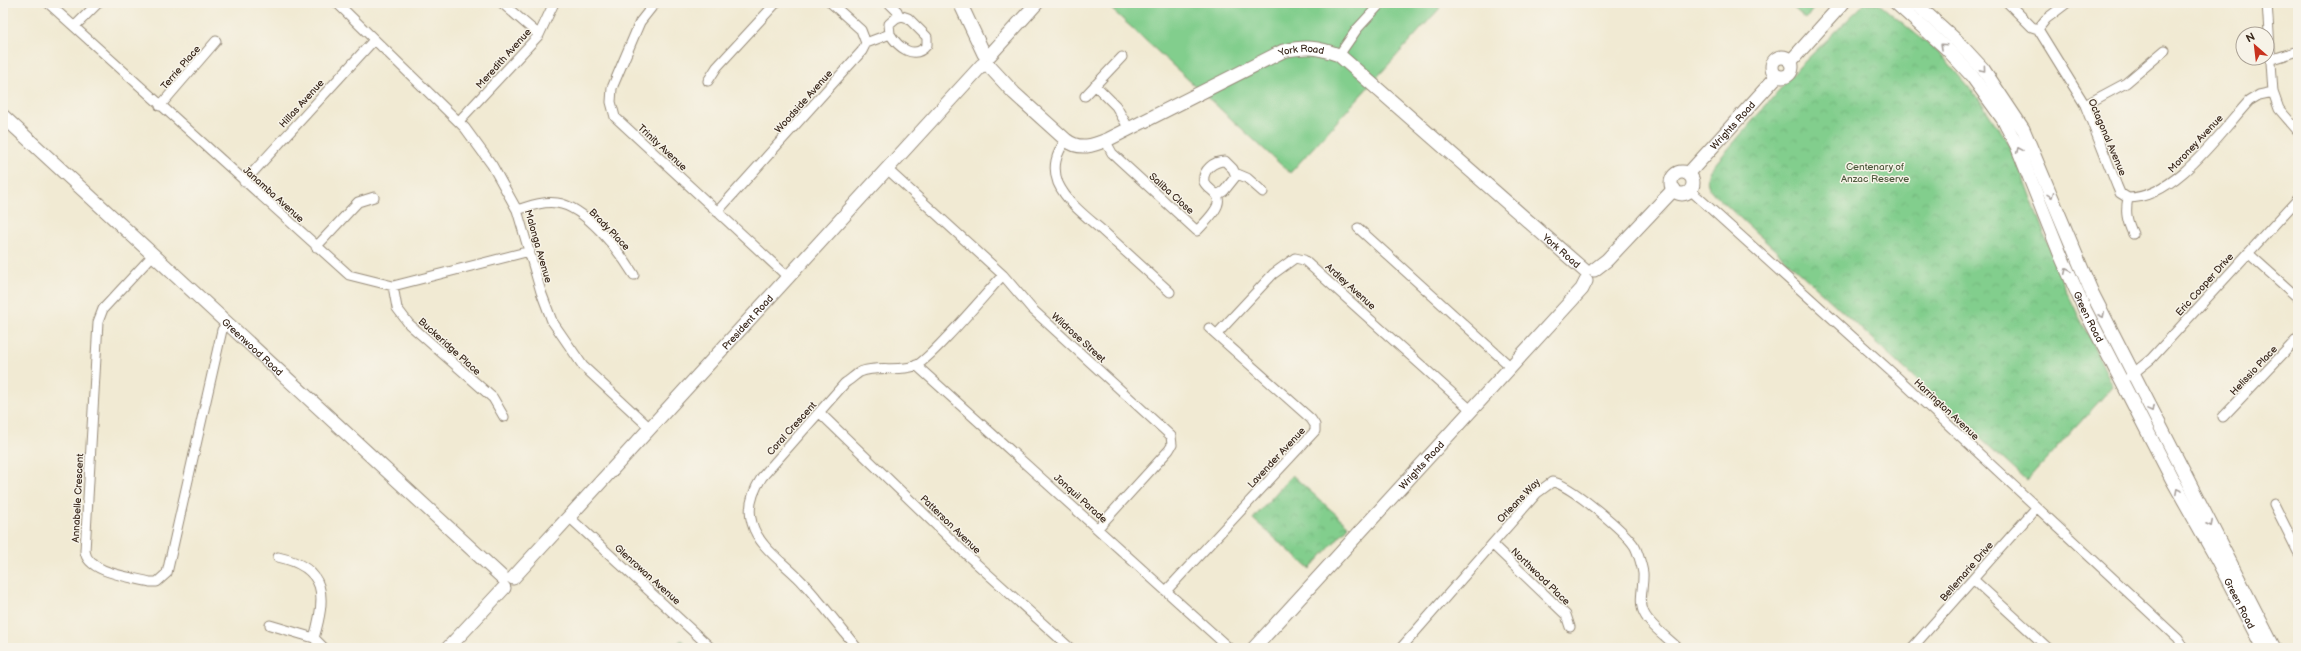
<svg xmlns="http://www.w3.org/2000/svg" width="2301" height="651" font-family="'Balsamiq Sans',sans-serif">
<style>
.grass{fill:#82ce8d;stroke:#5e7c56}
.park{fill:url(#park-crowns);stroke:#5e7c56}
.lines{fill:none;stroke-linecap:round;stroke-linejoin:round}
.street-casing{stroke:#968a78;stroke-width:11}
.secondary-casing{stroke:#968a78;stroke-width:15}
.street{stroke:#fff;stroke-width:9}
.secondary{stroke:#fff;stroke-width:13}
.oneway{stroke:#a79f9a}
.labels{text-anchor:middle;stroke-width:3;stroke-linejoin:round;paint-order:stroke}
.street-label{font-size:10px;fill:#3b2a1e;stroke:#f7f3e8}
.park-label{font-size:10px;fill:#505b3f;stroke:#f7f3e8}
</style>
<defs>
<pattern id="park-crowns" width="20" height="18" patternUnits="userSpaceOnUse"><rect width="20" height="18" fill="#82ce8d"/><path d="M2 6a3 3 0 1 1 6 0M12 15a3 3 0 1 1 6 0" fill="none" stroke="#71b179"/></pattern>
</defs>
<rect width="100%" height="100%" fill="#f7f3e8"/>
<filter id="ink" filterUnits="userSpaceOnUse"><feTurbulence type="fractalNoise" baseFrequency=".025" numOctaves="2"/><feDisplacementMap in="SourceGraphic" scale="8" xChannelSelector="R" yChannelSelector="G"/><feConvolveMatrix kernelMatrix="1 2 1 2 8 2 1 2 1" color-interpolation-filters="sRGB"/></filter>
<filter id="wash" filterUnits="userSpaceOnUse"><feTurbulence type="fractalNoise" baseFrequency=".012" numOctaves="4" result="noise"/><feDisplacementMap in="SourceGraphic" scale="16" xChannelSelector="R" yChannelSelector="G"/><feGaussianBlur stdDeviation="0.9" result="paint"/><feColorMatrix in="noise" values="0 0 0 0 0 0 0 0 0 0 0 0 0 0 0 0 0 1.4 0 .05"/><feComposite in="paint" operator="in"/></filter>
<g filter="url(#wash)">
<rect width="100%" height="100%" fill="#f1ead3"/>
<!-- grass -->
<path class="grass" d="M1109,3H1433L1440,8L1290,173L1107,5Z"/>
<!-- park -->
<path class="park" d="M1788,3H1817L1806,19Z
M1865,3H1878L1939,53L1979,99L2013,151L2064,286L2113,386L2027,481L1714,194C1707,187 1705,179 1710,170L1800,66Z
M1292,475L1349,526L1310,569L1253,519Z
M681,640L690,648H674Z"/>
</g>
<g filter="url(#ink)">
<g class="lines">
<!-- street casing -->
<g class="street-casing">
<path id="street" d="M48,3L349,275L393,286L530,251
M337,3L465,128L492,165L517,210L541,292L552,321L583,366L650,428
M502,3L539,35
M655,3L640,22L612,88L611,102L615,117L789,278
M889,3L897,11L899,16
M2008,3L2032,27L2038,29
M2267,3L2273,92L2279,109L2298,131
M902,16L908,18L927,37V45C914,61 898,47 890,34L889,24L896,18Z
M75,26L98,3
M2038,29L2085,105L2117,186L2120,193L2128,198
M2038,29L2046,19L2067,3
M866,43L890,34
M1339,55L1357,29L1381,3
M2270,60L2298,51
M708,81L717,67L776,3
M1095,85L1116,106L1129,129
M1085,96L1122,57
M2085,105L2126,83L2165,50
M160,106L216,41
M459,121L539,35L554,3
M1066,140C1056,154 1052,167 1058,183C1067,203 1088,218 1104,232C1126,252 1148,272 1170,292
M1105,140L1112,153L1197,231C1203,224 1224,206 1217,196C1214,191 1207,188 1204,182C1202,170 1214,161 1225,161L1233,169L1236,176L1224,191L1217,195
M887,169L1003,275L1032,309L1171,436L1172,445L1169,450L1098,528
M1235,173L1247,178L1263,192
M244,182L374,40
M1690,190L1897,377L2178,639L2184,648
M2128,198C2175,198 2219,134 2249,101L2259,95L2273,92
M2128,198C2125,212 2127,221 2133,234
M517,210C530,206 543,201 557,203C586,207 619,251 634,275
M717,212L862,51L866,43L861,30L831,3
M1358,228L1511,367
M316,247L358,202L374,197
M2248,253L2298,298
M154,254L103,309L98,322L85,551C87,573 132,577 150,582H157L167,573L222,330L228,322
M393,286L397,308L409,324L493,398L504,417
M1217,334L1273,274L1295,258L1304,260L1471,410
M916,365L1229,648
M2130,376L2151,359L2298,199
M820,413L968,556L1070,648
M2223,417L2298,338
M2274,504L2298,552
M569,517L711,648
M1492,544L1566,615L1570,627
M278,557C328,568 326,597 314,638
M1974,580L2048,648
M1167,590L1315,431V425L1311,419L1209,328
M270,625L314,638L324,648
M857,648C840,627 823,605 805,585C788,565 759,549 752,523C747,507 753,491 762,477L845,383C850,380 855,375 860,372C877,365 897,372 915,366C929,361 989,290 1003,275
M1401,648L1537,493L1552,482C1568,483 1626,532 1635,547C1638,553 1642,566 1643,573C1644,586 1638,601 1644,613C1650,626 1668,638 1678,648
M1912,648L2036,508"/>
</g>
<!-- secondary casing -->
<g class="secondary-casing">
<g id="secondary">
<path d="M960,3L984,54"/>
<path id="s1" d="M1896,3L1947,49L1972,76L2003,119L2017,146L2061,256L2085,310L2172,479L2217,559L2263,648"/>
<path d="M1915,3L1957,41L1983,69L2023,129L2092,293L2274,648"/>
<path d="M990,55L1037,3"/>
<circle cx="1782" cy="67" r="10"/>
<path d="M1790,62L1843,3"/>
<path id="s2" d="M989,66L1014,93L1066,140C1080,151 1094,145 1109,139L1283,51C1306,46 1317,47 1339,55L1585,271"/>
<path id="s3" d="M3,116L503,578"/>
<circle cx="1682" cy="183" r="11"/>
<path id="s4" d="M1688,174L1777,76"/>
<path d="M1594,270L1607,260L1674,189"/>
<path id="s5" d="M513,578L982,65"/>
<path d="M448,648L504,588"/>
<path id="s6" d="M1254,648L1582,289L1586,281"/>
</g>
</g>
<!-- street -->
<use href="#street" class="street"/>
<!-- secondary -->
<use href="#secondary" class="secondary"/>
</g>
<!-- one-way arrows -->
<defs><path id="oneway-chevron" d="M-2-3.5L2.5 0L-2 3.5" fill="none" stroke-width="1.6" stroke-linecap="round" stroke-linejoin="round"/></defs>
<g class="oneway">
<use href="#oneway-chevron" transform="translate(1943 46) rotate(-137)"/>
<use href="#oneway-chevron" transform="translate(1983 69) rotate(50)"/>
<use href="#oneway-chevron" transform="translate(2019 150) rotate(-114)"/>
<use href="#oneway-chevron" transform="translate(2051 195) rotate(69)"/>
<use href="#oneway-chevron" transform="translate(2067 271) rotate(-115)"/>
<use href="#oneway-chevron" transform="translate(2102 315) rotate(64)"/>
<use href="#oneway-chevron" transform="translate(2151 409) rotate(62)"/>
<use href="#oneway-chevron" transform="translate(2178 491) rotate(-118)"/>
<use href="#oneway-chevron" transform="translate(2210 524) rotate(63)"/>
</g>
</g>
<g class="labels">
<!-- street labels -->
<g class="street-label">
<text dy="4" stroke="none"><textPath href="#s2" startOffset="366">York Road</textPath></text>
<text transform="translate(503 58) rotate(-48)" y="4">Meredith Avenue</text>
<text transform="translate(180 67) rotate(-49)" y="4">Terrie Place</text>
<text transform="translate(803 101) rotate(-48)" y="4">Woodside Avenue</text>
<text transform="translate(301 103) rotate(-48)" y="4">Hillas Avenue</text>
<text dy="4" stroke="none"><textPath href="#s4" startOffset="66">Wrights Road</textPath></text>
<text transform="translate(2108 137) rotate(67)" y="4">Octagonal Avenue</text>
<text transform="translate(2195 143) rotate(-47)" y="4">Moroney Avenue</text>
<text transform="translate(663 147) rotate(43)" y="4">Trinity Avenue</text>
<text transform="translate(1172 193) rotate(42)" y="4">Saliba Close</text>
<text transform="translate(274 194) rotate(42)" y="4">Janamba Avenue</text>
<text transform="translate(610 229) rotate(46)" y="4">Brady Place</text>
<text transform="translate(539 246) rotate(74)" y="4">Malonga Avenue</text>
<text dy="4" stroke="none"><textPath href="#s2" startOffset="701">York Road</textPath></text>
<text transform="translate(2204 284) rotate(-48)" y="4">Eric Cooper Drive</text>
<text transform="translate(1351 286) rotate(42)" y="4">Ardley Avenue</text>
<text dy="4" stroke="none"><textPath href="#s1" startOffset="374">Green Road</textPath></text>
<text dy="4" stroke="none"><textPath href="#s5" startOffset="347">President Road</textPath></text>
<text transform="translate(1079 337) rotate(42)" y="4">Wildrose Street</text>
<text transform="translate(450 346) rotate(42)" y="4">Buckeridge Place</text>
<text dy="4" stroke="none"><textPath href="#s3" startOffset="340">Greenwood Road</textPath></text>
<text transform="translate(2253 370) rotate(-47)" y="4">Helissio Place</text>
<text transform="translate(1947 409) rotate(43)" y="4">Harrington Avenue</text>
<text transform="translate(791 428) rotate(-48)" y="4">Coral Crescent</text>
<text transform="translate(1276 457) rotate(-47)" y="4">Lavender Avenue</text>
<text dy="4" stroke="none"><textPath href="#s6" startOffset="248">Wrights Road</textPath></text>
<text transform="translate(77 498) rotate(-87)" y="4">Annabelle Crescent</text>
<text transform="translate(1081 498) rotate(42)" y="4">Jonquil Parade</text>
<text transform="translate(1518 500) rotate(-46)" y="4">Orleans Way</text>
<text transform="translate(951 524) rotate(44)" y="4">Patterson Avenue</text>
<text transform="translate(1966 571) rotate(-49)" y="4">Bellemarie Drive</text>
<text transform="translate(648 574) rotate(42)" y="4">Glenrowan Avenue</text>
<text transform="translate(1541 576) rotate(44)" y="4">Northwood Place</text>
<text dy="4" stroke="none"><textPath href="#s1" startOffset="698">Green Road</textPath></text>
</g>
<!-- park labels -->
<g class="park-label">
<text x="1875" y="170">Centenary of<tspan x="1875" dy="12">Anzac Reserve</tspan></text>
</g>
</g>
<!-- margin -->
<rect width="2301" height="651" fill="none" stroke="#f7f3e8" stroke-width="16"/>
<!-- north arrow -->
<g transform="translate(2255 46) rotate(332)"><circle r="19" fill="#f7f3e8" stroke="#aca397"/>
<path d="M0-3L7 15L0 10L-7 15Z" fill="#c8321e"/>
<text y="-6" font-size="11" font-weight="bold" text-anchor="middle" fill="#3b2a1e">N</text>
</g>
</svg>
